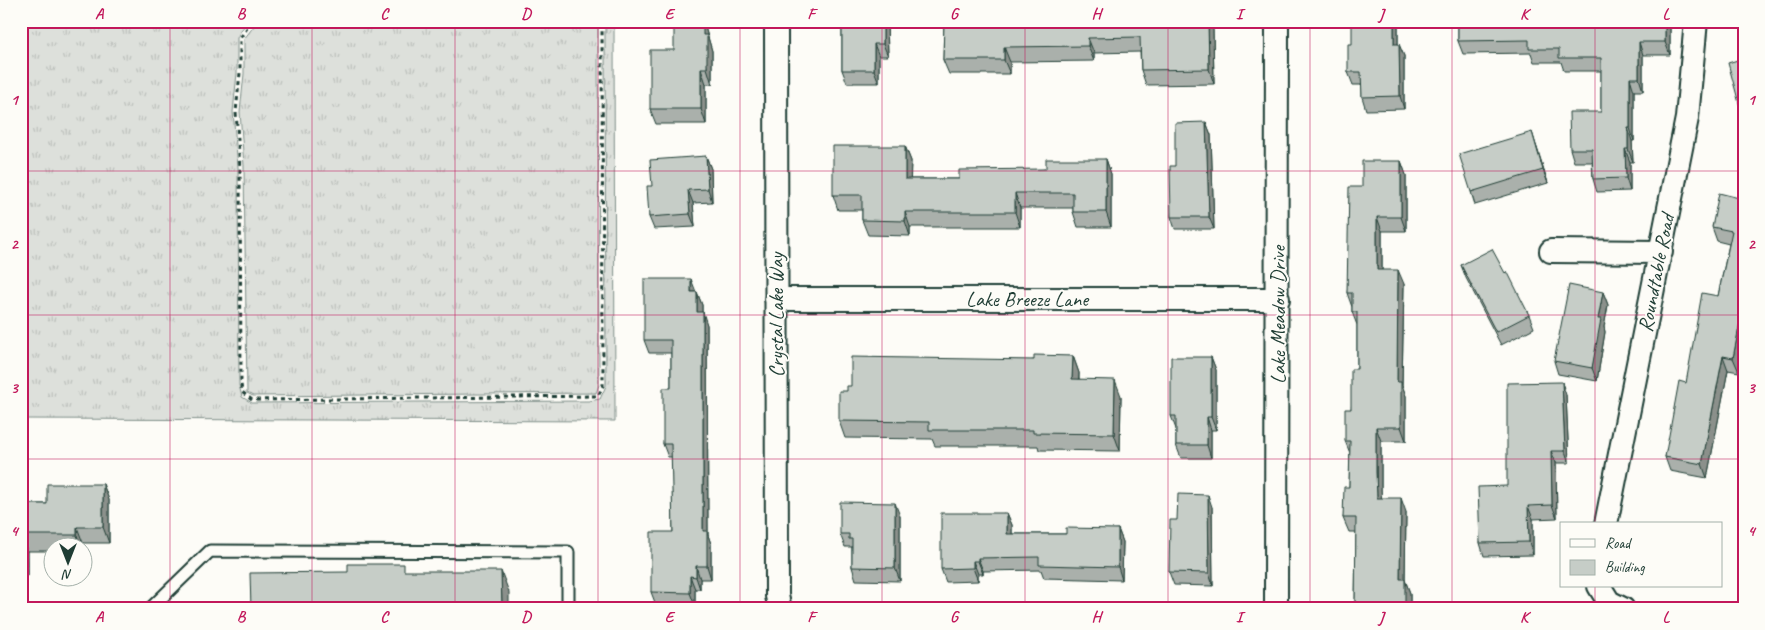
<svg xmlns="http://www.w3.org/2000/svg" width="1765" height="630" font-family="Caveat,sans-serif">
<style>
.grass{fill:url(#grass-tufts);stroke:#7e8e88}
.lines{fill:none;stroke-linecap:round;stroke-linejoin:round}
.lane-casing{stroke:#1f3d34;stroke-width:15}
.street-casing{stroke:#1f3d34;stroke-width:26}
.path{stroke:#1f3d34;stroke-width:3;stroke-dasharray:4 4;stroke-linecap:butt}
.lane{stroke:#fdfcf7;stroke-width:11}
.street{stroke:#fdfcf7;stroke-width:22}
.wall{fill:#aab0ab;stroke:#1f3d34}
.shaded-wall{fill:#8b908b;stroke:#1f3d34}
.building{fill:#c6cdc7;stroke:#1f3d34}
.grid{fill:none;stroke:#c2185b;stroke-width:1;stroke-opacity:0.55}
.labels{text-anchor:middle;stroke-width:4;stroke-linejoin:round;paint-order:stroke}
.street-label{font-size:21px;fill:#1f3d34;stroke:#fdfcf7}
.neatline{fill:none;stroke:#c2185b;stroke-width:2}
.grid-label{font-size:16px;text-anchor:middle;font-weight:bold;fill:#c2185b}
</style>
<defs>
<pattern id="grass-tufts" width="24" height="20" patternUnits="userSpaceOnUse" patternTransform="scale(1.25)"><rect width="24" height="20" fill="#dde0db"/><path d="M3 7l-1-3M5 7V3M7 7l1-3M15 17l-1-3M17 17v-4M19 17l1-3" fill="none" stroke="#bdc1bd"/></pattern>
</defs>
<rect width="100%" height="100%" fill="#fdfcf7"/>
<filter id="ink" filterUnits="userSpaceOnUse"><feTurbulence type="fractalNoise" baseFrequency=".02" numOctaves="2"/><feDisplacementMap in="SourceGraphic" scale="10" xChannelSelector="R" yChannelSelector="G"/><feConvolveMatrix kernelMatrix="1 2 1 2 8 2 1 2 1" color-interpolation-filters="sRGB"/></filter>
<g filter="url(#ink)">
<!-- grass -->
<path class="grass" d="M21,21H249L241,30L237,38V73L233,112L238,167L239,385L242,397L252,403L589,401L600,399L606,386L605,28L614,24L615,421L21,419Z
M258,21H598L599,385L596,393L253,396L247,393L244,166L240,112L244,74V39Z"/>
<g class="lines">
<!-- lane casing -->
<g class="lane-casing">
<path id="lane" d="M150,609L210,551L568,552V609"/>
</g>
<!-- street casing -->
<g class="street-casing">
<path id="street" d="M776,21L777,596L780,609
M1551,251L1661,252
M776,299H1278
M1606,524L1687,118L1696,21
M1599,586L1609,602L1623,609
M1276,609L1277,21"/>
</g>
<!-- path -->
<path class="path" d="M252,21L240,38V73L236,112L240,167L241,384L242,392L252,400L598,396L603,386L602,21
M603,21L678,22
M702,22H748"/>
<!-- lane -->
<use href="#lane" class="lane"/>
<!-- street -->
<use href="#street" class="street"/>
</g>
<!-- wall -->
<path class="wall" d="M705,21V27L712,51V84H706V124H656L650,109L674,50Z
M842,21H887L888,56H879V83H847L842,70Z
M944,21L1213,30L1214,84L1146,85L1141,70L1140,52L1094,53V61L1010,62V74H949L943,60Z
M1398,21V44L1404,56V109L1366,110L1362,97V85H1353L1348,72L1352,44Z
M1458,21H1669L1670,24V55H1643V91H1634V141H1632L1633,162H1630V191L1597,192L1593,179L1592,162H1574L1570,149L1601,112V71H1564L1561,62H1534L1531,53L1463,54L1458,41Z
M1744,58V119L1740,107Z
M1206,122L1211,135L1214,229H1175L1171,217L1175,166Z
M1536,145L1548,183L1475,205L1471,192Z
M905,146L911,161L910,179H959L1046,169L1106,159L1111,174V227H1078L1073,212V208H1020V227H910V236L868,235L862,220V210H838L833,195Z
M706,156L711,169L712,202L693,203L695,227L654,229L649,217L652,186Z
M1401,161L1406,175V231H1382V270L1404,284L1402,385L1406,396V441H1381V498L1406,512L1405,580L1410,593V609H1355L1356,532H1349L1343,518L1349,487L1350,453L1345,441L1351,409L1357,369V325L1352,312V307L1347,293L1362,187Z
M1744,174V344L1739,372L1728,370L1707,478L1670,471L1665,457L1686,383L1718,296L1729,244L1717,241L1712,227L1739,198Z
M1461,265L1505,273L1529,315L1534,328L1501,345L1466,278Z
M696,292H697L702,305V312L707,325L708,535L711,544V579H700V589H695V606L656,605L651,592L673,532L672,457H668L663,444L671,388V353H649L644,340Z
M1603,292L1608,305L1604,327L1605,332L1597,381L1558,374L1554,361Z
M1073,356L1079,373V379L1121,396L1120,451L1039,450L1038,446H935L932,439L845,438L839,421L847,391L851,386L1034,360Z
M1211,357L1216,370V430H1211V458H1181L1176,445V429L1171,416Z
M1566,395L1569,463H1556L1557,518L1533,519V555L1484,556L1480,543L1507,486Z
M103,484L109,500V543H83V550L82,548H52V551H28V576H21V504H47Z
M1212,507L1213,586L1174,585L1169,572L1177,520Z
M1007,513L1012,525V534H1066L1118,529L1123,542L1122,580L1044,578L1041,570L983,571V574H978V581L946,582L941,569Z
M900,516V581L856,580L852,567V547H845L840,534Z"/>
<!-- shaded-wall -->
<path class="shaded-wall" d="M699,21H705V27L712,51V84L707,68L703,35Z
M883,21H887L888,56L883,44Z
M1208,21H1210L1213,30L1214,84L1209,69Z
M1394,21H1398V56L1394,44Z
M1665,21H1669L1670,24V55L1665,42Z
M1088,38L1094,53V61L1088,46Z
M1639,42L1643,55V91L1639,78Z
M874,44L879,56V83L874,70Z
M1399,44L1404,56V109L1400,96Z
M1004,47L1010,62V74L1004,60Z
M701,68L706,84V124L701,109Z
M1630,78L1634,91V141L1630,128Z
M1206,122L1211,135L1214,229L1209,217Z
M1628,128L1632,141L1633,162L1628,149Z
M1532,132L1536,145L1548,183L1543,170Z
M905,146L911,161L910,194L905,179Z
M1625,149L1630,162V191L1626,178Z
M706,156L711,169L712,202L708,189Z
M1106,159L1111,174V227L1106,212Z
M1401,161L1406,175V231L1401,217Z
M688,190L693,203L695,227L690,214Z
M1015,193L1020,208V227L1015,212Z
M905,212L910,227V236L905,221Z
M1377,217L1382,231V284L1377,270Z
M1398,270L1404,284L1402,385L1406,396V441L1401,427L1397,382Z
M691,279L696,292H691Z
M697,292L702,305V325L697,312Z
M1603,292L1608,305L1604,327L1605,332L1597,381L1592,368L1598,319Z
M1744,301V344L1739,372L1733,358Z
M703,312L707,325L708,535L711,544V579L707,566L703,531Z
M1073,356L1079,373L1078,396L1072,379Z
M1723,356L1728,370L1707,478L1702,464Z
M1211,357L1216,370V430L1211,417Z
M1115,380L1121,396L1120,451L1114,434Z
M1562,382L1566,395L1569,463L1565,451Z
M1207,417L1211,430V458L1207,445Z
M1376,427L1381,441V486L1382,512L1377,498L1376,472Z
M1551,451L1556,463L1557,518L1552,505Z
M103,484L109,500V543L103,527Z
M1208,495L1212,507L1213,586L1209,573Z
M1401,498L1406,512L1405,580L1410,593V609H1405L1400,579Z
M895,503L900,516V581L895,568Z
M1528,506L1533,519V555L1529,542Z
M1007,513L1012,525V546L1007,534Z
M77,527L83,543V550L82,548H81L77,535Z
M1118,529L1123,542L1122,580L1118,567Z
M22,535L28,551V576L22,560Z
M978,558L983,571V574L978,561Z
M973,561L978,574V581L973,568Z
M696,566L700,579V589L696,577Z
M501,571L509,592V609H502Z
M690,576L695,589V606L690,593Z"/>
<!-- building -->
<path class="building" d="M674,21H703V35H707V68H701V109H650V50H674Z
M842,21H883V44H874V70H842Z
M944,21H1208L1209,69L1141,70L1140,37L1088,38V46L1004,47V60H943Z
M1352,21H1394V44H1399L1400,96L1362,97L1361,72H1348V44H1352Z
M1458,21H1665V42H1639V78H1630V128H1628V149H1625L1626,178L1593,179L1592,149H1570L1569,112H1601V58H1559V49H1529V40L1458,41Z
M1744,58V106L1740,107L1728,63Z
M1206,122L1209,217H1171L1170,166H1175V123Z
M1532,132L1543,170L1471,192L1459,154Z
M833,146H905V179H959V170L1046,169V159H1106V212H1073V193H1015V212H905V221L862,220V195H833Z
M706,156L708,189L688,190L690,214L649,217L647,186H652L650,160Z
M1362,161H1401V217H1377V270H1398L1397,382H1401V427H1376V472L1377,498H1401L1400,579H1405V609H1355L1356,518H1343L1344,487H1349L1350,441H1345V409H1351V369H1357V312H1352V293H1347L1349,187H1362Z
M1744,174V301L1733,358L1723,356L1702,464L1665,457L1679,381L1686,383L1702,293L1718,296L1732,231L1712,227L1719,193L1739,198Z
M1492,249L1505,273L1507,271L1529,315L1496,332L1461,265Z
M644,279H691V292H697V312H703V531H707V566H696V577L690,576V593L651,592V532H673L671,444H663V388H671V340H644Z
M1569,285L1603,292L1598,319H1601L1592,368L1554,361Z
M1034,355L1073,356L1072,379L1115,380L1114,434L1033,433V430H929V422L839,421V391H847V386H851V357L1034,360Z
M1171,357H1211V417H1207V445H1176V416H1171Z
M1562,382L1565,451H1551L1552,505L1528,506L1529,542L1480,543L1478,487L1507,486V383Z
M47,484H103V527H77V535H22V560H21V504H47Z
M1178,494L1208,495L1209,573L1169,572L1170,520H1177Z
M840,502L895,503V568L852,567V539H849V534H840Z
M941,513H1007V534H1066V528L1118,529V567L1039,565V557L978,558V561H973V568L941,569Z
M348,564H404V571H501L502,609H251L250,573L348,572Z"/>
</g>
<!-- grid -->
<path class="grid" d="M170,21V609M312,21V609M455,21V609M598,21V609M740,21V609M882,21V609M1025,21V609M1168,21V609M1310,21V609M1452,21V609M1595,21V524M21,171H1744M21,315H1744M21,459H1744M1595,586V609"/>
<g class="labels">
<!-- street labels -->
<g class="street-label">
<text transform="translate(1656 273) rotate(-79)" y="7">Roundtable Road</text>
<text x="1027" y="306">Lake Breeze Lane</text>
<text transform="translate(776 315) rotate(-90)" y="7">Crystal Lake Way</text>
<text transform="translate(1278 315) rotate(-90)" y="7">Lake Meadow Drive</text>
</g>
</g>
<!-- margin -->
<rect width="1765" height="630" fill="none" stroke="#fdfcf7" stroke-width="55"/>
<!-- legend -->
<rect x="1560" y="522" width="162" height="65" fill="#fdfcf7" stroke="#a4b0a9"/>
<rect x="1570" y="539" width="25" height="8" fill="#fdfcf7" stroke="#a4b0a9"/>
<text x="1605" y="548" font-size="15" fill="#1f3d34">Road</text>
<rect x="1570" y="560" width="25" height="15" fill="#c6cdc7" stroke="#a4b0a9"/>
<text x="1605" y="572" font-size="15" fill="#1f3d34">Building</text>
<!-- north arrow -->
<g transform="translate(68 562) rotate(180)"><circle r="24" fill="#fdfcf7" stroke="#a4b0a9"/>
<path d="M0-4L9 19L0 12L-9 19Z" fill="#1f3d34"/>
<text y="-8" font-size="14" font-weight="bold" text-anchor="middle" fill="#1f3d34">N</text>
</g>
<rect x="28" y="28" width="1710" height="574" class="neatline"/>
<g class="grid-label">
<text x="99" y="19">A</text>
<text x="241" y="19">B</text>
<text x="384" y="19">C</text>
<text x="526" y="19">D</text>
<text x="669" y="19">E</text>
<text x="811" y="19">F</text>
<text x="954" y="19">G</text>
<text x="1096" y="19">H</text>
<text x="1239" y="19">I</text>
<text x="1381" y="19">J</text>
<text x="1524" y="19">K</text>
<text x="1666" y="19">L</text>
<text x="14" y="105">1</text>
<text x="1751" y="105">1</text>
<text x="14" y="249">2</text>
<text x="1751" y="249">2</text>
<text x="14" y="393">3</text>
<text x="1751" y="393">3</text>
<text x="14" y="536">4</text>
<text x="1751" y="536">4</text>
<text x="99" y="622">A</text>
<text x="241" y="622">B</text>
<text x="384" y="622">C</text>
<text x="526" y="622">D</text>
<text x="669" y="622">E</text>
<text x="811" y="622">F</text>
<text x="954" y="622">G</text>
<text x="1096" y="622">H</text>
<text x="1239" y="622">I</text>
<text x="1381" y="622">J</text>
<text x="1524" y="622">K</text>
<text x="1666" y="622">L</text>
</g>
</svg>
